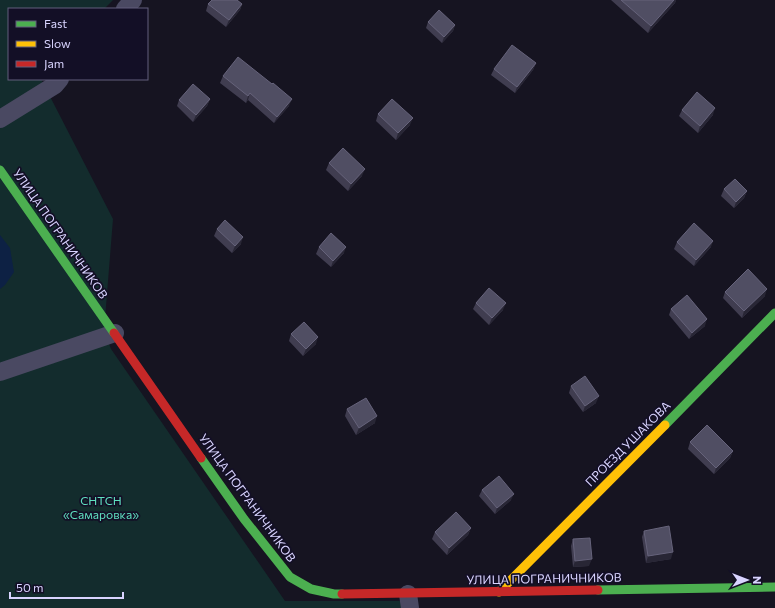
<svg xmlns="http://www.w3.org/2000/svg" width="775" height="608" font-family="Commissioner,sans-serif">
<style>
.green{fill:#132c2d}
.water{fill:#0d2144}
.lines{fill:none;stroke-linecap:round;stroke-linejoin:round}
.street{stroke:#4a4962;stroke-width:18}
.fast{stroke:#4caf50;stroke-width:9}
.slow{stroke:#ffc107;stroke-width:9}
.jam{stroke:#c62828;stroke-width:9}
.wall{fill:#403d50}
.shaded-wall{fill:#282635}
.building{fill:#504e63;stroke:#66637b}
.labels{text-anchor:middle;stroke-width:3.5;stroke-linejoin:round;paint-order:stroke}
.street-label{font-size:12px;fill:#d9d4ff;stroke:#130f26}
.park-label{font-size:12px;fill:#5fe0c0;stroke:#130f26}
</style>
<rect width="100%" height="100%" fill="#161421"/>
<!-- green -->
<path class="green" d="M0,0H113L104,9H9V79H41L113,219L104,331L111,349L285,601H401L403,608H0Z"/>
<!-- water -->
<path class="water" d="M0,235L10,248L14,272L5,285L0,289Z"/>
<g class="lines">
<!-- street -->
<path class="street" d="M125,9L133,0
M0,119L55,85L60,79
M0,372L115,333
M408,594L410,608"/>
<!-- fast -->
<path class="fast" d="M0,170L114,333
M665,425L775,313
M201,458L244,519L290,577L311,589L334,594H342
M598,590L775,587"/>
<!-- slow -->
<path class="slow" d="M499,592L665,425"/>
<!-- jam -->
<path class="jam" d="M114,333L201,458
M342,594L598,590"/>
</g>
<!-- wall -->
<path class="wall" d="M611,0H676L675,3L648,33Z
M208,4H242L240,10L226,27L206,11Z
M428,22L455,25L453,31L442,43L426,28Z
M536,63L533,70L515,93L491,75L494,69Z
M223,76L289,106L274,123L248,100L246,103L220,83Z
M210,99L207,106L193,122L177,106L179,100Z
M682,110L713,115L698,133L679,116Z
M378,114L410,125L396,140L376,121Z
M329,163L362,176L348,191L326,170Z
M724,189L747,191L744,198L734,208L721,196Z
M217,229L241,244L232,253L214,236Z
M677,242L711,247L694,266L674,249Z
M319,247L344,253L331,267L316,254Z
M725,292L765,296L742,318L723,298Z
M476,303L503,310L489,325L473,309Z
M671,309L705,326L689,339L669,315Z
M291,334L316,344L303,356L289,341Z
M571,386L596,403L583,412L569,393Z
M347,409L375,423L356,435L345,416Z
M690,442L733,451L730,458L714,474L688,449Z
M482,490L511,500L495,514L479,496Z
M471,528L468,535L447,555L432,539L435,532Z
M644,531L671,559L646,563L642,537Z
M573,539L589,566L573,567L571,546Z"/>
<!-- shaded-wall -->
<path class="shaded-wall" d="M674,0H676L675,3L648,33L651,26Z
M242,4L240,10L226,27L229,20Z
M455,25L453,31L442,43L444,37Z
M536,63L533,70L515,93L517,87Z
M250,93L248,100L246,103L248,96Z
M210,99L207,106L193,122L196,115Z
M292,99L289,106L274,123L277,117Z
M715,108L713,115L698,133L700,126Z
M413,118L410,125L396,140L398,133Z
M365,169L362,176L348,191L351,184Z
M747,191L744,198L734,208L736,202Z
M243,237L241,244L232,253L235,246Z
M713,241L711,247L694,266L696,260Z
M346,247L344,253L331,267L333,261Z
M767,289L765,296L742,318L744,311Z
M506,303L503,310L489,325L492,318Z
M707,319L705,326L689,339L692,333Z
M318,337L316,344L303,356L306,349Z
M599,396L596,403L583,412L585,406Z
M377,416L375,423L356,435L359,428Z
M733,451L730,458L714,474L716,468Z
M514,494L511,500L495,514L497,508Z
M471,528L468,535L447,555L449,548Z
M673,552L671,559L646,563L648,556Z
M592,559L589,566L573,567L575,561Z"/>
<!-- building -->
<path class="building" d="M212,0H237L242,4L229,20L208,4Z
M621,0H674L651,26Z
M439,10L455,25L444,37L428,22Z
M512,45L536,63L517,87L494,69Z
M238,57L272,84L273,83L292,99L277,117L250,93L248,96L223,76Z
M193,84L210,99L196,115L179,100Z
M697,92L715,108L700,126L682,110Z
M392,99L413,118L398,133L378,114Z
M343,148L365,169L351,184L329,163Z
M735,179L747,191L736,202L724,189Z
M225,220L243,237L235,246L217,229Z
M694,223L713,241L696,260L677,242Z
M331,233L346,247L333,261L319,247Z
M748,269L767,289L744,311L725,292Z
M489,288L506,303L492,318L476,303Z
M687,295L707,319L692,333L671,309Z
M304,322L318,337L306,349L291,334Z
M585,376L599,396L585,406L571,386Z
M366,398L377,416L359,428L347,409Z
M707,425L733,451L716,468L690,442Z
M499,476L514,494L497,508L482,490Z
M456,512L471,528L449,548L435,532Z
M669,526L673,552L648,556L644,531Z
M590,538L592,559L575,561L573,539Z"/>
<g class="labels">
<!-- street labels -->
<g class="street-label">
<text transform="translate(60 234) rotate(55)" y="4">УЛИЦА ПОГРАНИЧНИКОВ</text>
<text transform="translate(628 444) rotate(-45)" y="4">ПРОЕЗД УШАКОВА</text>
<text transform="translate(247 498) rotate(54)" y="4">УЛИЦА ПОГРАНИЧНИКОВ</text>
<text transform="translate(544 579) rotate(-1)" y="4">УЛИЦА ПОГРАНИЧНИКОВ</text>
</g>
<!-- park labels -->
<g class="park-label">
<text x="101" y="505">СНТСН<tspan x="101" dy="14">«Самаровка»</tspan></text>
</g>
</g>
<!-- legend -->
<rect x="8" y="8" width="140" height="72" fill="#130f26" stroke="#625e7d"/>
<rect x="16" y="21" width="20" height="6" fill="#4caf50" stroke="#625e7d"/>
<text x="44" y="28" font-size="12" fill="#d9d4ff">Fast</text>
<rect x="16" y="41" width="20" height="6" fill="#ffc107" stroke="#625e7d"/>
<text x="44" y="48" font-size="12" fill="#d9d4ff">Slow</text>
<rect x="16" y="61" width="20" height="6" fill="#c62828" stroke="#625e7d"/>
<text x="44" y="68" font-size="12" fill="#d9d4ff">Jam</text>
<!-- north arrow -->
<g transform="translate(747 580) rotate(90)" stroke="#130f26" stroke-width="3" paint-order="stroke">
<path d="M0-3L7 15L0 10L-7 15Z" fill="#d9d4ff"/>
<text y="-6" font-size="11" font-weight="bold" text-anchor="middle" fill="#d9d4ff">N</text>
</g>
<!-- scale -->
<path d="M10 592v6h113v-6" fill="none" stroke="#d9d4ff" stroke-width="2"/>
<text x="16" y="592" font-size="12" fill="#d9d4ff" stroke="#130f26" stroke-width="3" paint-order="stroke">50 m</text>
</svg>
